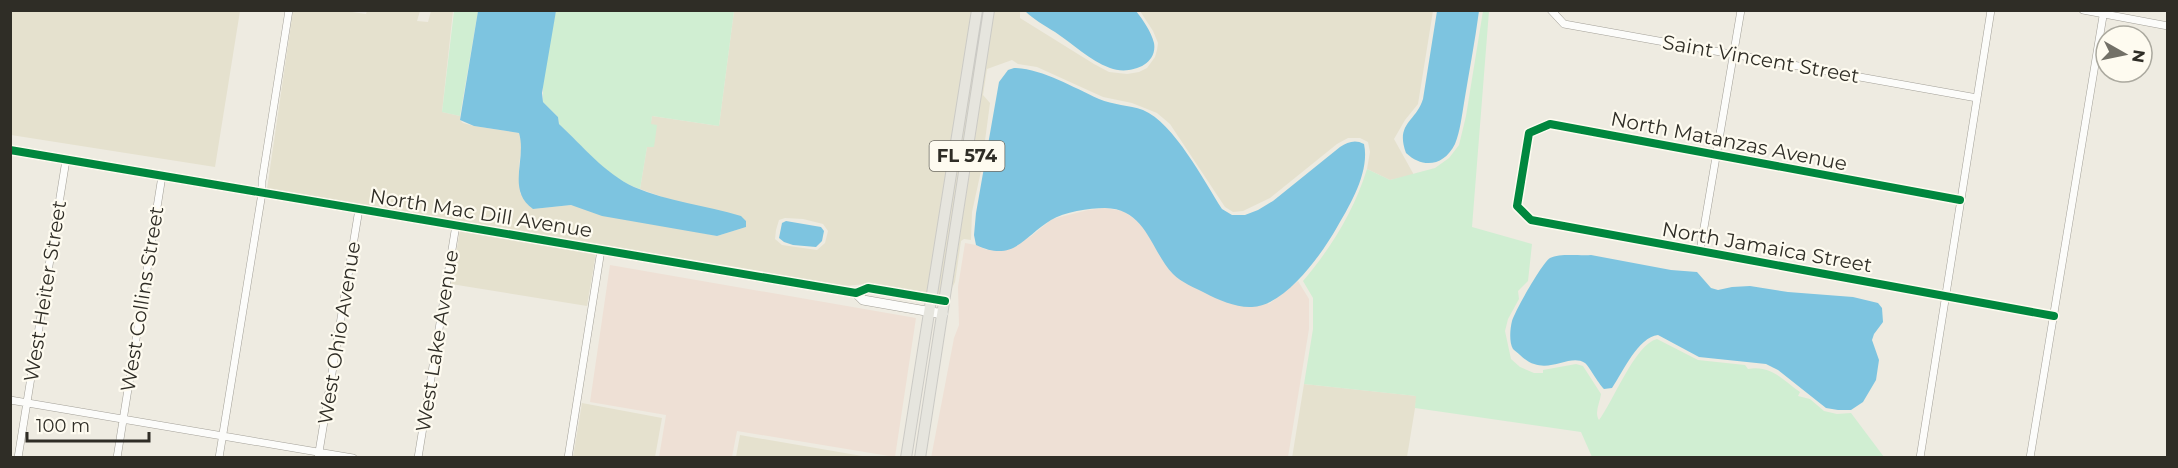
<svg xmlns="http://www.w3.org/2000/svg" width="2178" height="468" font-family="Montserrat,sans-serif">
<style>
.built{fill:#e5e1ce;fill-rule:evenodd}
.medical{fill:#eee0d5}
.green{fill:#d0eed2}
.water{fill:#7dc4e0}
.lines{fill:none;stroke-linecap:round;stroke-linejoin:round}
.minor-casing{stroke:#a3a098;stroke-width:8}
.tertiary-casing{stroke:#a3a098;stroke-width:10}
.primary-casing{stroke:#cbcac5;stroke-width:12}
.minor{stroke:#fcfcfa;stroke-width:7}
.tertiary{stroke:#fcfcfa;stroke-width:9}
.primary{stroke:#e6e5de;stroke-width:10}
.cycleway-casing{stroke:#fefbf0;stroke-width:11}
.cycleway{stroke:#00873e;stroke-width:8}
.labels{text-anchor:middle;stroke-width:4.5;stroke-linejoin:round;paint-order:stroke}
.shield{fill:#fefbf0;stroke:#6d6b63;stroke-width:1.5}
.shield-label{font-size:18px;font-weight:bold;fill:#2f2d26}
.street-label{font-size:20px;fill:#2f2d26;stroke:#fefbf0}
</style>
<rect width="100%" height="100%" fill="#eeebe1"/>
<!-- built -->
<path class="built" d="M338,10L366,14L367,11H420L417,21L428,22L431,11H453L442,112L460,116V120L463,123L474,126L519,133L522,142L519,166L520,193L533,209L571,205L717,236L746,227L720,212L671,200L640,189L652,116L719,126L734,11H973L928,294L865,284L845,286L267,189L293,11ZM785,218L803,219L823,224L828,231L825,243L817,250L782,245L775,239L776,230L779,220Z
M10,11H240L215,167L11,135Z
M982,11H984L941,296H937Z
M994,11H1020V18L1094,64L1109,72L1127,74L1139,72L1147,68L1155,57L1157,50L1158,43L1153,31L1140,11H1433L1418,104L1405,120L1394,139L1414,175L1390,180L1367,169L1370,152L1368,142L1360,138H1348L1337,144L1270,198L1243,211L1233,212L1225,207L1170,124L1157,113L1132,103L1103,97L1037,67L1018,64L1012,60L987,69L983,95L990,103L981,171L972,212L971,240L964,239L961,241L955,282L952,288Z
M460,230L596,253L587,306L451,284Z
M1304,384L1417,396L1407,457L1292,458Z
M582,403L662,418L655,457H573Z
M740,435L868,457H736Z"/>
<!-- medical -->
<path class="medical" d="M1105,208L1123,211L1135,219L1148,232L1156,248L1269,304L1298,281L1309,299V329L1288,457L931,458L954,338L959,325L958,287L965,243L976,245L987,250L1030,237L1052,219L1088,210Z
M610,265L916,318L895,457L737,431L732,457H659L666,415L590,402Z"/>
<!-- green -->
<path class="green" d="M454,11H478L460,116L442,112Z
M556,11H734L719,126L652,116L651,124L657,125L654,147H647L640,189C607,178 584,147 559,124L558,117L543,102V76Z
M1483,11H1489L1472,227L1532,244L1528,281L1518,291L1519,299L1508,319L1505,331L1511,359L1520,367L1534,373H1543V370L1576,364L1583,366L1601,394C1600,403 1594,412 1599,420C1613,402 1635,344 1657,339L1698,360L1745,365L1748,369C1772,365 1782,380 1800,392L1798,396L1810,399L1824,411L1837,414L1851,413L1884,457H1592L1581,432L1415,408L1416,396L1304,384L1313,329V298L1303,281C1331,248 1354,211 1367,169L1390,180L1435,168L1449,158L1459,145L1466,116Z"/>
<!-- water -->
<path class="water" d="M478,11H556L542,93L543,102L558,117L559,124C583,146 604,173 634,187C668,202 706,205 741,216L746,221V227L717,236L602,216L571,205L533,209C506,190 527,159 519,133L474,126L460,120Z
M1025,11H1136C1143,20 1151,31 1154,43C1158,67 1127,75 1110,68C1089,60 1073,44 1055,32C1045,26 1033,19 1025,11Z
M1437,11H1479C1475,41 1469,72 1464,103C1462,115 1460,132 1455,144C1444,166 1423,169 1406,153C1395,123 1416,122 1423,99Z
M1014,68C1043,69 1072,87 1099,99C1113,105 1129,105 1143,110C1174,123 1204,181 1222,209L1232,215H1245L1258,210L1273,201L1340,147C1348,142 1355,139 1364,144C1370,172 1350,205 1336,229C1321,255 1285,306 1252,307C1237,308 1218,300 1205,293C1195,288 1181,282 1173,274C1150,250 1147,209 1105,208C1089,208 1064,212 1051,220C1023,237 1014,263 976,245L974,235L976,213L999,82L1008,70Z
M786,221L821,227L824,231L822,241L816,247L793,245L784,242L779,238L782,223Z
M1591,255L1671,270L1697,272L1711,288L1718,290L1732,287L1750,286L1788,292L1853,297L1878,303L1882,308L1883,322L1874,334L1872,340L1879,360L1876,380L1863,402L1851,410H1838L1826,408L1778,370L1766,364L1699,357L1658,335C1638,337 1623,372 1612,388L1604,389C1598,383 1589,366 1585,363C1568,352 1545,380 1520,355C1518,353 1515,351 1513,349C1509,342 1510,329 1512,321C1515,311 1542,263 1550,258C1560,253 1580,256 1591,255Z"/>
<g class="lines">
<!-- minor casing -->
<g class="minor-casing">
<path id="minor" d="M1551,10L1564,24L1977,98
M2083,10L2168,26
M1960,200L1550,124L1529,133L1517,206L1531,220L2054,316
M1700,251L1741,10
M10,400L353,458
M18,458L66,160
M117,458L162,176
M219,458L262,193V181L289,10
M318,458L359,209
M418,458L456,225
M568,458L601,250
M1920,458L1991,10
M2030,458L2104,10"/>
</g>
<!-- tertiary casing -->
<g class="tertiary-casing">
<path id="tertiary" d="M10,150L856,293L868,288L945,301
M856,293L863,300L943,314"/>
</g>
<!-- primary casing -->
<g class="primary-casing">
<path id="primary" d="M906,458L977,10
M920,458L989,10"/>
</g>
<!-- minor -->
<use href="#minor" class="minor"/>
<!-- tertiary -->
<use href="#tertiary" class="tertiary"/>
<!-- primary -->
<use href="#primary" class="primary"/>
<!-- cycleway casing -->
<g class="cycleway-casing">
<path id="cycleway" d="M10,150L856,293L868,288L945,301
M1960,200L1550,124L1529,133L1517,206L1531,220L2054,316"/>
</g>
<!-- cycleway -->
<use href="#cycleway" class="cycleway"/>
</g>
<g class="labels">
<!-- shield labels -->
<rect class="shield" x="929.5" y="141" width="75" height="30" rx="4.5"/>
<g class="shield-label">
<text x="967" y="162">FL 574</text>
</g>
<!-- street labels -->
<g class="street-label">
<text transform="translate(1761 59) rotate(10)" y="7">Saint Vincent Street</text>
<text transform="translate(1729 141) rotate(11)" y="7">North Matanzas Avenue</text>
<text transform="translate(481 213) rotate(9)" y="7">North Mac Dill Avenue</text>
<text transform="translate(1767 247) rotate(10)" y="7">North Jamaica Street</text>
<text transform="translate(45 291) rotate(-81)" y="7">West Heiter Street</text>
<text transform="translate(142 299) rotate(-81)" y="7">West Collins Street</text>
<text transform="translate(339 333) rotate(-81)" y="7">West Ohio Avenue</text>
<text transform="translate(437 341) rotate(-81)" y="7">West Lake Avenue</text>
</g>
</g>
<!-- border -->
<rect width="2178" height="468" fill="none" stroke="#2f2d26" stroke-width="24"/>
<!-- north arrow -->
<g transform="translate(2124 54) rotate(99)"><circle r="28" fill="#fefbf0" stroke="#aba99f" stroke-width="1.5"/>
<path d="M0-4.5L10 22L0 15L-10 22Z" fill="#727067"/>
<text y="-9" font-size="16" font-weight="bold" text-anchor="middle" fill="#2f2d26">N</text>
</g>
<!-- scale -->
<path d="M27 432v9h122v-9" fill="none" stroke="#2f2d26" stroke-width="3"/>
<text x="36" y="432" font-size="18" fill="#2f2d26" stroke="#fefbf0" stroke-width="4.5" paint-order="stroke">100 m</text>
</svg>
